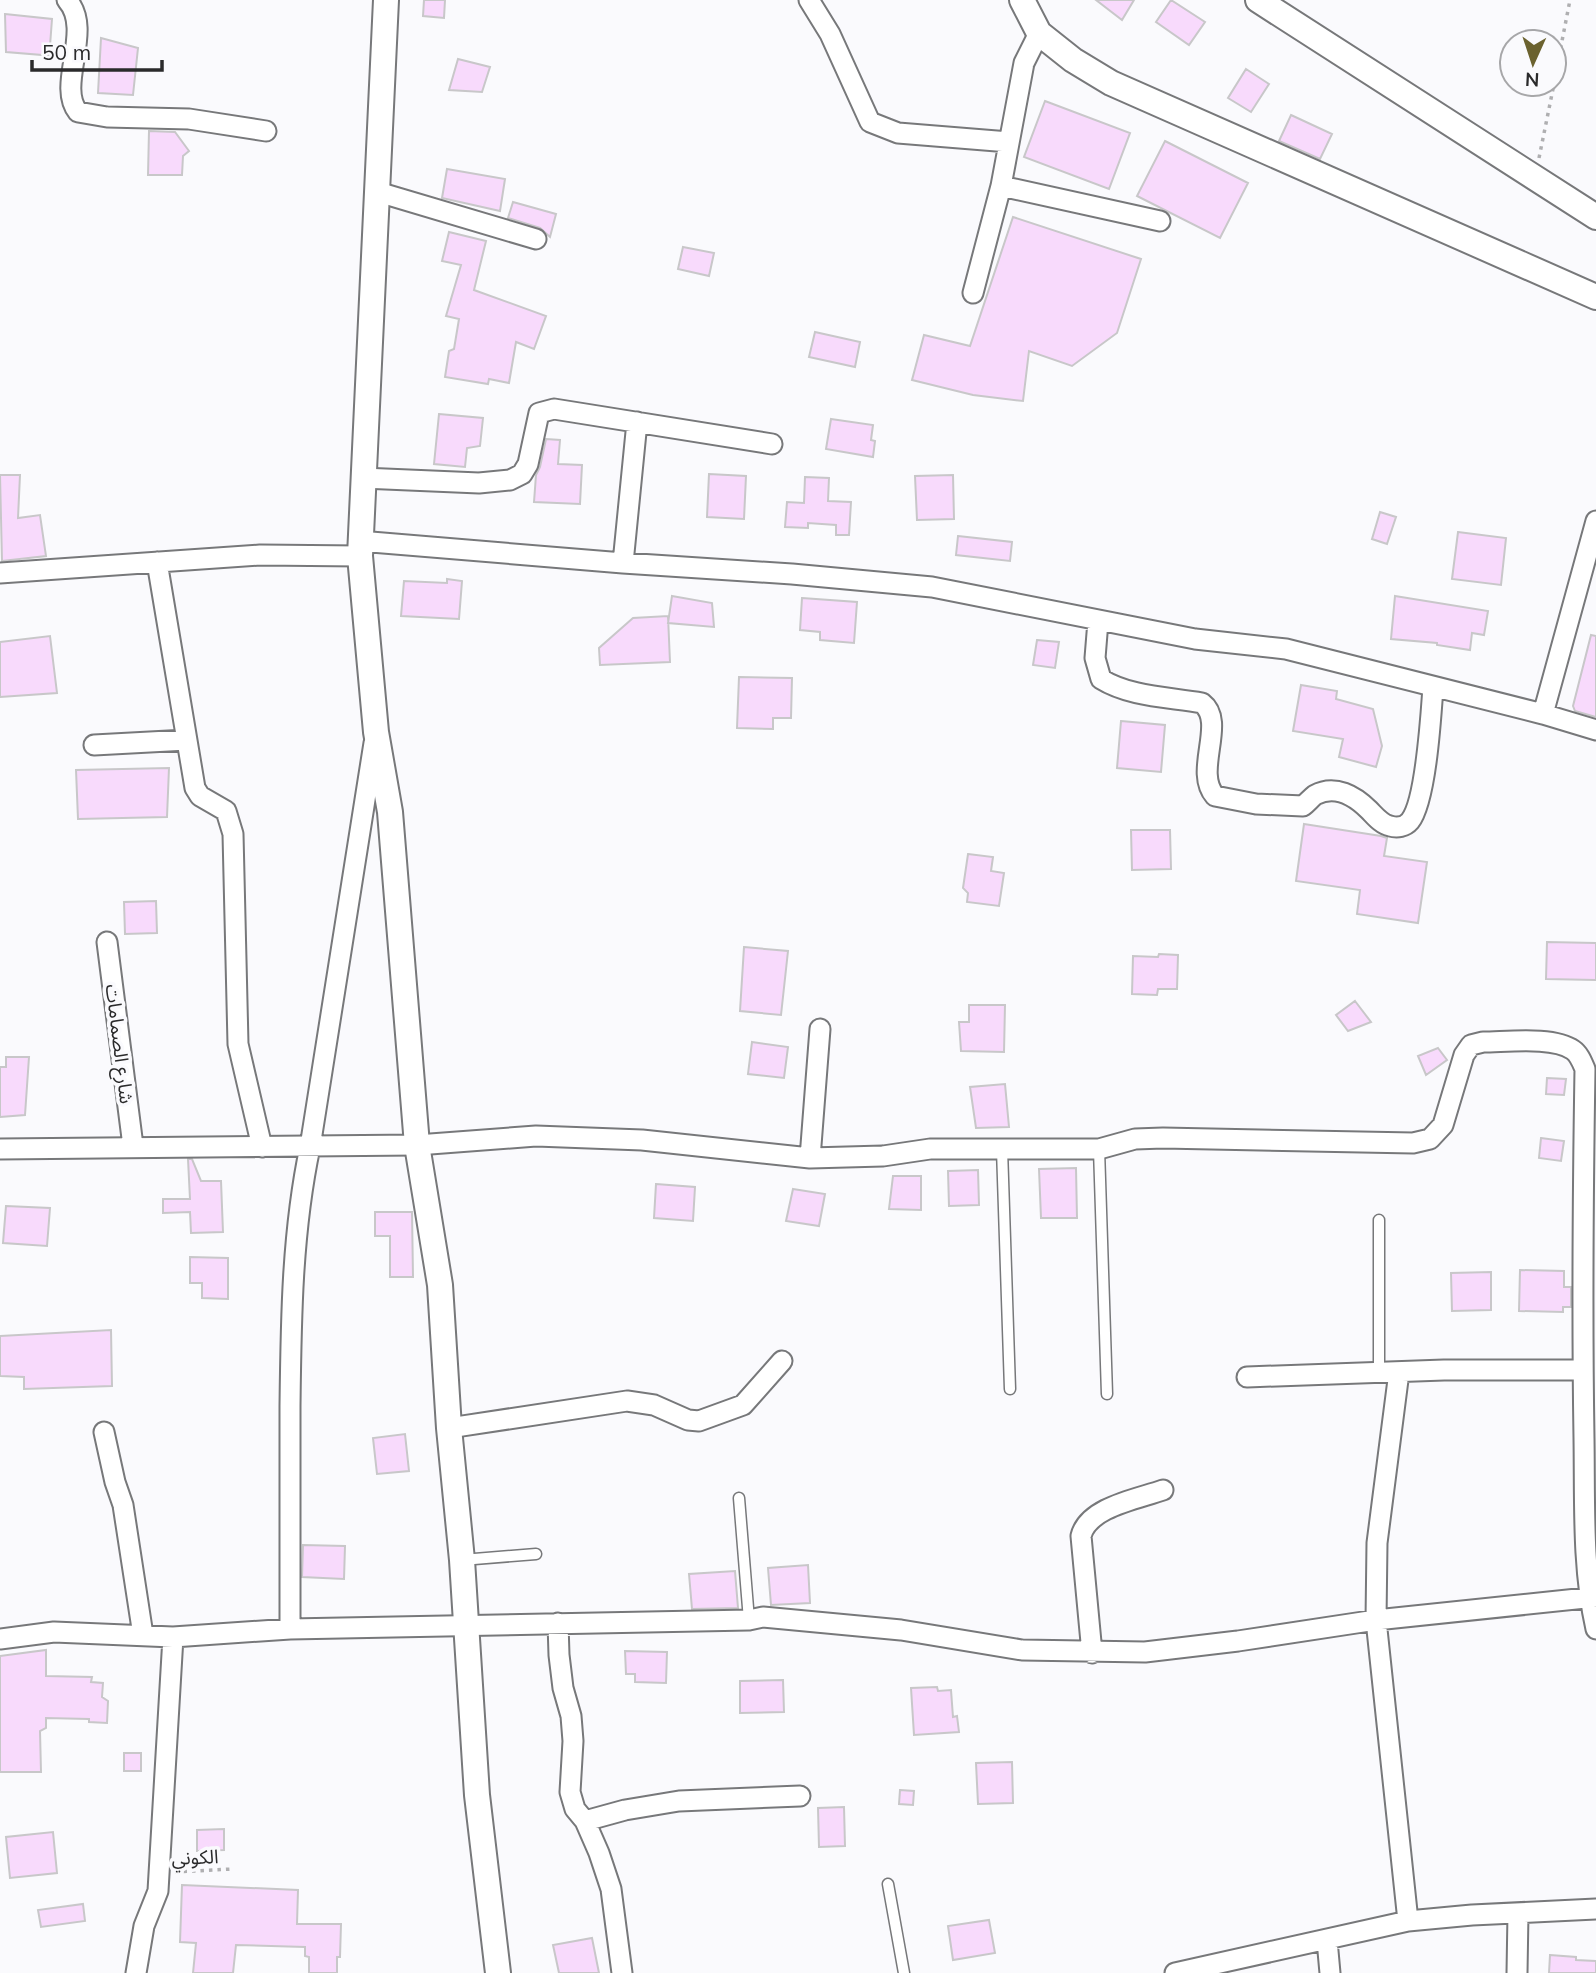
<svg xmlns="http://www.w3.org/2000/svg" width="1596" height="1973" font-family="Mulish,'Noto Sans Arabic',sans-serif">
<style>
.building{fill:#f8dafc;stroke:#c8c7c9;stroke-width:2}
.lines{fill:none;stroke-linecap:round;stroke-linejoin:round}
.service-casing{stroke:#77787a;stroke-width:13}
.minor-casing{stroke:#77787a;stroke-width:23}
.tertiary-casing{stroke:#77787a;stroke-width:28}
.path{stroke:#afafb1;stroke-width:3.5;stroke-dasharray:3.5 5;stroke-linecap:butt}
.service{stroke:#fff;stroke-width:10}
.minor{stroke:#fff;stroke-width:19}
.tertiary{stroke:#fff;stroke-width:24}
.labels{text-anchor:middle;stroke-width:7;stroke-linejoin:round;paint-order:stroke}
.street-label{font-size:19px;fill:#2a2a2b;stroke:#fafafd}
</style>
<rect width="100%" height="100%" fill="#fafafd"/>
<!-- building -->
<path class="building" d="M424,0H445L444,18L423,16Z
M1096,0H1134L1122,20Z
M1171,0L1205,22L1189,45L1156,22Z
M5,14L52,19L50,46L55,56L6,52Z
M101,38L138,48L133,95L98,93Z
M458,59L490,67L482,92L449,90Z
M1246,69L1269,84L1251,112L1228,98Z
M1045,101L1130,133L1109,189L1024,157Z
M1291,115L1332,134L1320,159L1279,141Z
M149,131L175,132L189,151L183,156L182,175H148Z
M1165,141L1248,183L1220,238L1137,196Z
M447,169L505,179L500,211L442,198Z
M513,202L556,214L550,237L540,228L508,218Z
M1013,217L1141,259L1117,333L1072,366L1029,351L1023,401L973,395L912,380L924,335L970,346Z
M449,232L486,241L474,290L546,316L534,349L516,342L509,383L489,379L488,384L445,377L449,351L454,349L459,319L446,316L461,265L442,261Z
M683,247L714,253L709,276L678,269Z
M815,332L860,342L855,367L809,357Z
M439,414L483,418L480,446L467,448L465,467L434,464Z
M831,419L873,425L871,440L875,441L873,457L826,449Z
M546,439L560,440L558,464L582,465L580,504L534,502L536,475L540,467Z
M709,474L746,476L744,519L707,517Z
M0,475H20L18,518L40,515L46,556L2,561Z
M953,475L954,519L917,520L915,476Z
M805,477L829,478L828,501L851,502L849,535H836V525L808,523V528L785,527L787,502L804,503Z
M1380,512L1396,517L1387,544L1372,539Z
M1458,532L1506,538L1501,585L1452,579Z
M958,536L1012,542L1010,561L956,555Z
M447,579L462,581L459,619L401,616L404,581L447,583Z
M672,596L712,603L714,627L668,623Z
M1395,596L1488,611L1484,635L1472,633L1470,650L1437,645V643L1391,639Z
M802,598L857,602L854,643L820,640V632L800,630Z
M668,616L670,662L600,665L599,648L633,618Z
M1591,635L1596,636V717L1575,711L1573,706Z
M50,636L57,693L0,697V642Z
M1037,640L1059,642L1055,668L1033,665Z
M739,677L792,678L791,718H773V729L737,728Z
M1301,685L1337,691L1336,699L1373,709L1382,746L1376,767L1339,757L1343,739L1293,731Z
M1121,721L1165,725L1161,772L1117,768Z
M169,768L167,817L78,819L76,770Z
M1304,824L1381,836L1387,838L1384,856L1427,862L1418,923L1357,914L1360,890L1296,881Z
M1131,830H1170L1171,869L1132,870Z
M968,854L993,857L991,871L1004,873L999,906L967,902L968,893L963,888Z
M156,901L157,933L125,934L124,902Z
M1547,942L1596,943V980L1546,979Z
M744,947L788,951L781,1015L740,1011Z
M1159,954L1178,955L1177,989H1158L1157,995L1132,994L1133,956L1158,957Z
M1355,1001L1371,1022L1348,1031L1336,1015Z
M969,1005H1005L1004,1052L961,1051L959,1022H969Z
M752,1042L788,1047L784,1078L748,1074Z
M1438,1048L1447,1060L1426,1075L1418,1056Z
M6,1057H29L25,1115L0,1117V1067H6Z
M1547,1078L1566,1079L1564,1095L1546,1094Z
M1005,1084L1009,1127L976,1128L970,1087Z
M1541,1138L1564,1141L1561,1161L1539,1158Z
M188,1159H192L201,1181H221L223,1232L191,1233L190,1212L163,1213V1199H190Z
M1076,1168L1077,1218H1041L1039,1169Z
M978,1170L979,1205L949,1206L948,1171Z
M893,1176H921V1210L889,1209Z
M656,1184L695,1187L693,1221L654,1218Z
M793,1189L825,1194L819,1226L786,1221Z
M6,1206L50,1208L47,1246L3,1243Z
M375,1212H412L413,1277H390V1236H375Z
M190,1257L228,1258V1299L202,1298V1283H190Z
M1520,1270L1564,1271V1287H1571V1307H1563V1312L1519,1311Z
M1491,1272V1310L1452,1311L1451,1273Z
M111,1330L112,1386L24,1389V1377L0,1376V1336Z
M405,1434L409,1471L377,1474L373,1438Z
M303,1545L345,1546L344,1579L302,1577Z
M808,1565L810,1603L771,1605L768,1568Z
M735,1571L738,1608L692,1609L689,1574Z
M46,1650V1676L92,1677L91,1682L103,1683L102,1697L108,1701L107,1723L89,1722V1719L46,1718V1728L40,1731L41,1772H0V1656Z
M625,1651L667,1652L666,1683L635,1682V1674H626Z
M783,1680L784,1712L740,1713V1681Z
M937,1687L938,1691L951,1690L953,1717L957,1716L959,1732L914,1735L911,1688Z
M124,1753H141V1771H124Z
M1012,1762L1013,1803L978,1804L976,1763Z
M900,1790L914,1791L913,1805L899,1804Z
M844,1807L845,1846L819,1847L818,1808Z
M224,1829V1850L197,1851V1830Z
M53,1832L57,1873L10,1878L6,1837Z
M182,1885L298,1890L297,1924H341L340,1957H337V1973H309V1957L305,1956V1947L236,1945L233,1973H193L196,1943L180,1942Z
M83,1904L85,1921L41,1927L38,1910Z
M989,1920L995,1953L953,1960L948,1926Z
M592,1938L599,1973H559L553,1945Z
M1550,1955L1576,1957V1960L1596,1961V1973H1549Z"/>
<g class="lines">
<!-- service casing -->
<g class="service-casing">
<path id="service" d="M1002,1149L1010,1389
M1099,1149L1107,1394
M1379,1220V1373
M739,1498L749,1620
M462,1560L536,1554
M888,1884L904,1973"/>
</g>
<!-- minor casing -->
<g class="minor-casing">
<path id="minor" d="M67,0C94,30 56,85 78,112L107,117L189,119L266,131
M809,0L830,34L870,122L898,133L1009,142
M1001,186L1160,221
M378,192L536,239
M973,293L1001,186L1024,63L1039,33
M362,478L479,483L510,480L522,474L528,464L539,413L554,409L772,444
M359,541L623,563L792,574L932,587L1195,639L1286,649L1543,714L1596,730
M157,562L195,788L200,796L226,811L233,834L238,1044L262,1147
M623,563L637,422
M0,573L260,555L360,556
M1098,621L1095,658L1101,679C1130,697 1169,697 1202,703C1227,722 1193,771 1215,796L1256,804L1303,806C1307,803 1311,798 1315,795C1335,784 1355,796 1369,810C1375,816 1381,824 1390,826C1397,828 1405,827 1410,821C1426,801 1431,715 1433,687
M1543,714L1596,521
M94,745L187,740
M107,942L133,1146
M0,1149L417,1145L536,1136L642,1140L810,1158L883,1156L930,1149H1099L1135,1139L1163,1138L1413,1143L1430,1139L1443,1125L1464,1055L1471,1045L1483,1042C1506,1042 1554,1036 1573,1050C1579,1054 1582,1062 1585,1069C1583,1192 1582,1315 1584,1438C1585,1501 1582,1567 1596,1629
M810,1158L820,1029
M1399,1372L1377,1543L1376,1620L1408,1921
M1247,1377L1444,1370H1583
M449,1428L627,1401L654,1405L688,1420L699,1421L743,1405L782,1361
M104,1432L115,1482L123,1505L143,1635
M558,1623L559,1655L563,1688L571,1716L573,1741L570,1792L575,1809L585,1821L599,1853L611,1889L622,1973
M290,1629C290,1554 290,1480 290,1406C291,1319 292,1232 310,1147L374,743
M0,1639L54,1632L173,1637L290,1629L749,1620L763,1617L901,1630L1022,1650L1145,1652L1238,1641L1376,1620L1596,1597
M1092,1653L1081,1536C1088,1507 1138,1499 1163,1490
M585,1821L625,1810L679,1801L800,1796
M1327,1940L1330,1973
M136,1973L144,1926L158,1891L173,1637
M1175,1973L1408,1921L1472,1915L1596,1909
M1517,1973L1518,1913"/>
</g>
<!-- tertiary casing -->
<g class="tertiary-casing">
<path id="tertiary" d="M386,0L360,556L376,732L390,812L417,1145L440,1285L449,1428L462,1560L477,1795L498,1973
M1022,0L1039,33L1073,60L1111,83L1596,297
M1258,0L1596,217"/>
</g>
<!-- path -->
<path class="path" d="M1554,82L1570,0
M1539,158L1554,84
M175,1872L232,1869"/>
<!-- service -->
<use href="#service" class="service"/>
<!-- minor -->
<use href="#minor" class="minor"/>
<!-- tertiary -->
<use href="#tertiary" class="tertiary"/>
</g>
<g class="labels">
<!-- street labels -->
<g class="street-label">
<text transform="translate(120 1044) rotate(83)" y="7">شارع الصمامات</text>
<text transform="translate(195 1857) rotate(-2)" y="7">الكوني</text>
</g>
</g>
<!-- north arrow -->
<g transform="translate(1533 63) rotate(183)"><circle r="33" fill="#fafafd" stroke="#a7a7a9" stroke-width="2"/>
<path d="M0-5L12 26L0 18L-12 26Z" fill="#6b622f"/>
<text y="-10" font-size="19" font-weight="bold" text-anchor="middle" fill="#2a2a2b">N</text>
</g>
<!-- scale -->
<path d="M32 60v10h130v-10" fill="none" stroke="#2a2a2b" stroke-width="3.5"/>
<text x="42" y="60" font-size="21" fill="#2a2a2b" stroke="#fafafd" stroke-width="5" paint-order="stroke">50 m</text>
</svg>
